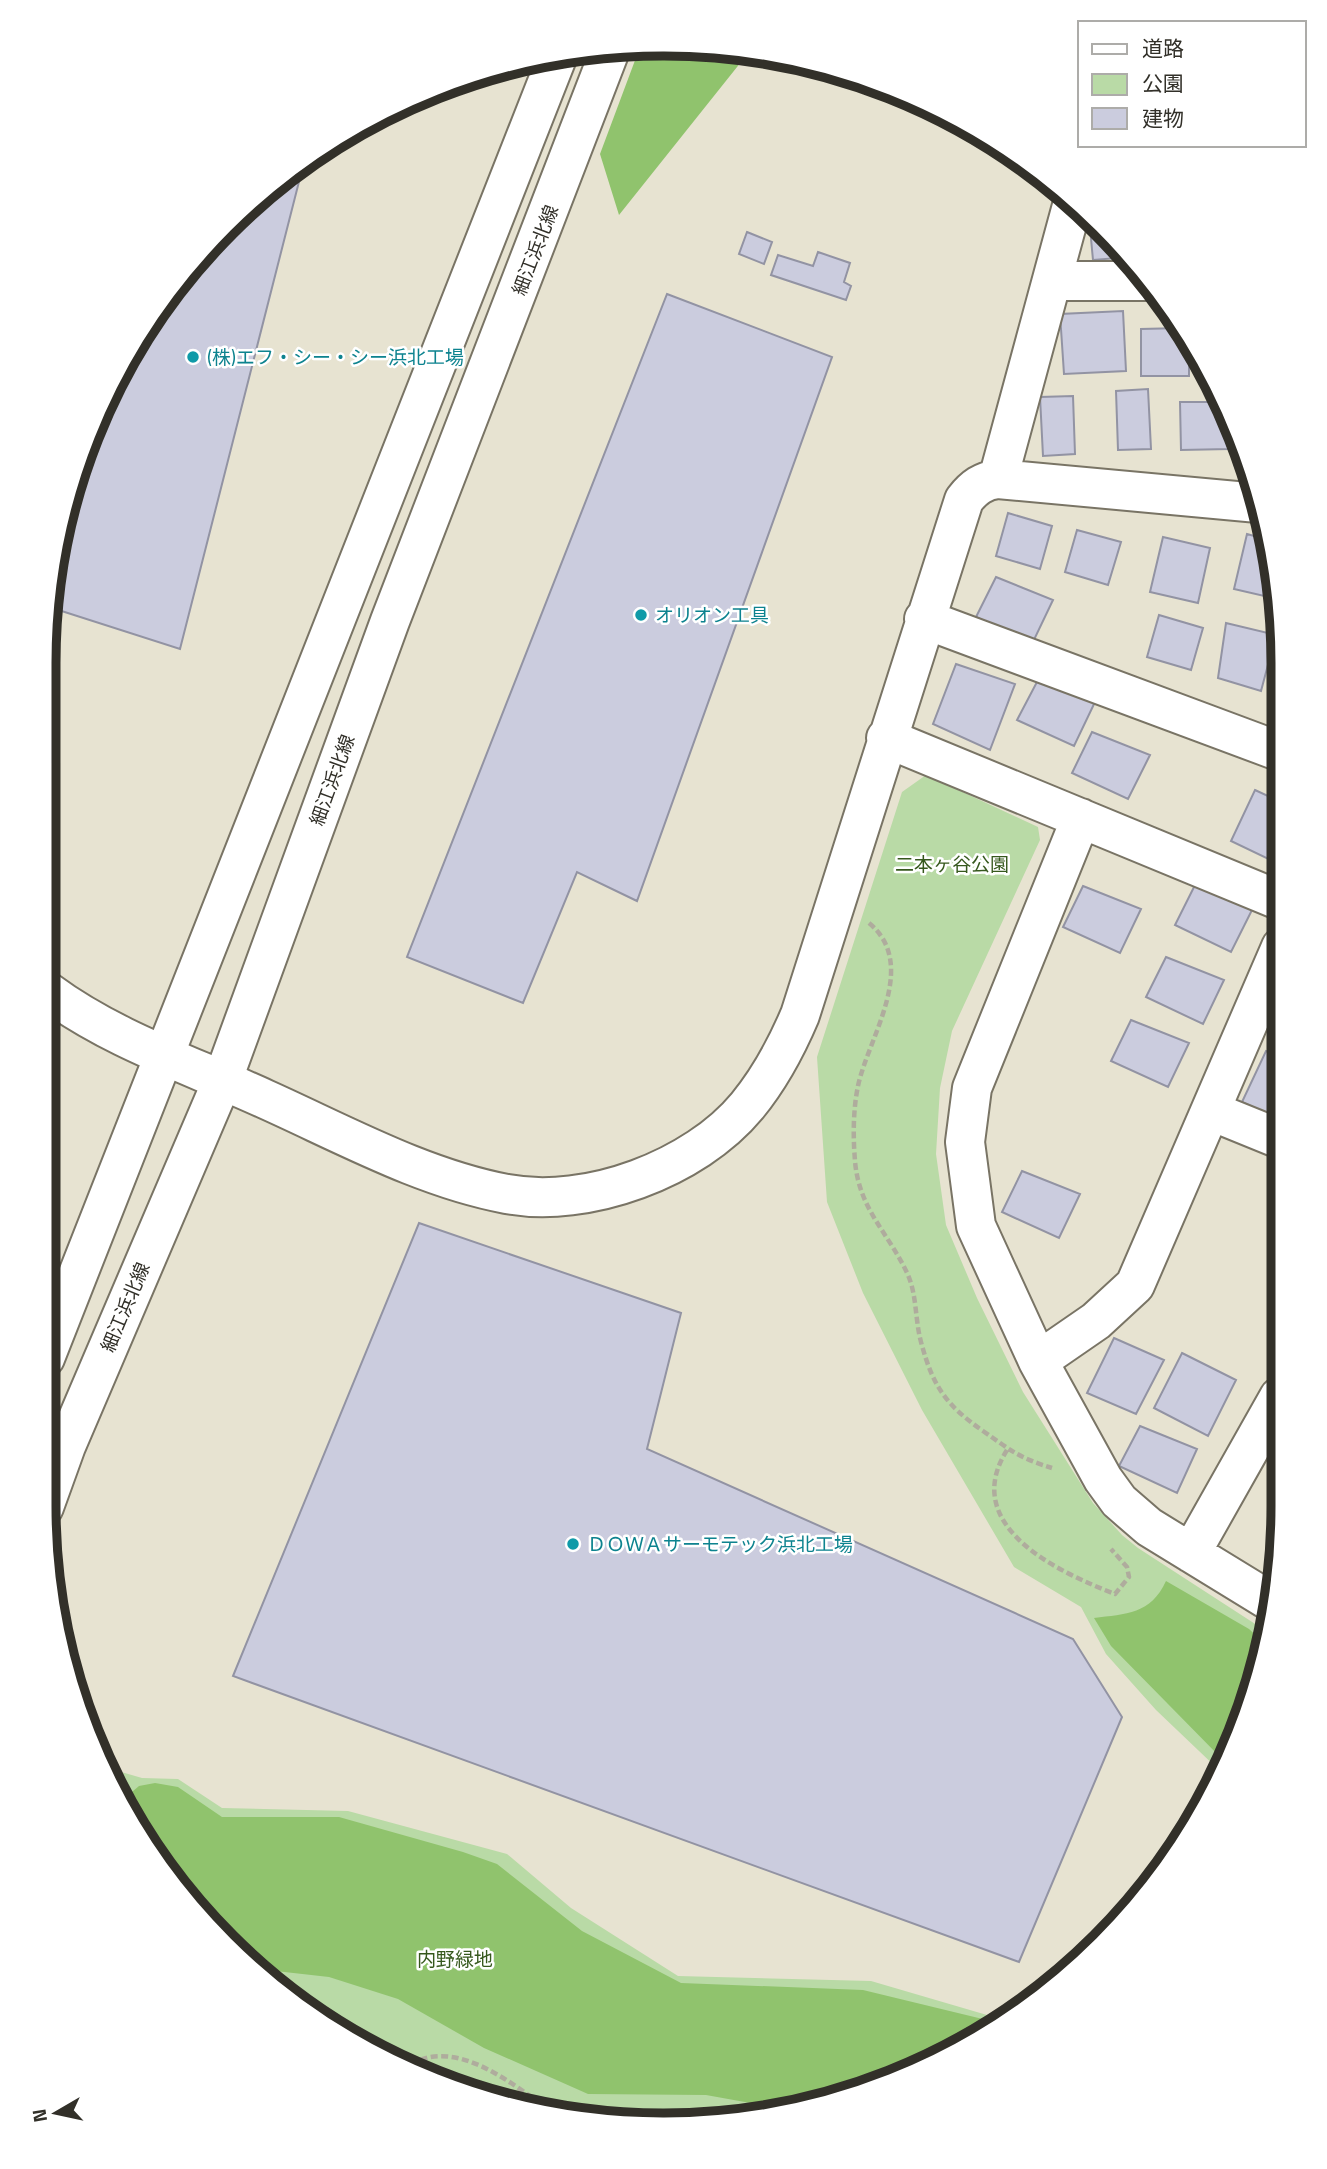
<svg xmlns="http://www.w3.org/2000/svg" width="1327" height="2169" font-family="'Titillium Web','Noto Sans JP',sans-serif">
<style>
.green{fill:#b9daa6}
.forest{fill:#90c36d}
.building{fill:#cbccde;stroke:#9293a3;stroke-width:2}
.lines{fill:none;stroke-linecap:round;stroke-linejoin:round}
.minor-casing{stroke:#797465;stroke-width:42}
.major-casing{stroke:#797465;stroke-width:42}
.path{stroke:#afac9d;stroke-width:4.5;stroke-dasharray:7 3.5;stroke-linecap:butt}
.minor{stroke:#fff;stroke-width:38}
.major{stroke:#fff;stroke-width:38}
.culture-dot{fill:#0f9aa8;stroke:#fff;stroke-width:2.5}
.labels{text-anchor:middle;stroke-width:5;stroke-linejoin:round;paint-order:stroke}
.street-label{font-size:19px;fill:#323029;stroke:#fff}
.culture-label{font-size:19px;fill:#0d838f;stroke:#fff;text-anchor:start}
.park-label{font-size:19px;fill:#36581d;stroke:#fff}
.rim{fill:none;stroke:#323029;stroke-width:9}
</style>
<rect width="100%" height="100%" fill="#e7e3d1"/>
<!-- green -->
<path class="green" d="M926,775L1038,827L1040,840L952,1031L940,1088L936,1154L946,1225L977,1298L1023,1392L1093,1503L1122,1535L1138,1548L1266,1631L1236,1742L1220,1771L1156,1710L1106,1654L1081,1607L1014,1567L922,1410L863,1293L827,1202L817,1057L902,792Z
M111,1769L142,1778L178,1779L222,1808L348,1811L507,1854L571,1908L678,1976L871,1981L987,2015L1045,1992L862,2092L663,2125L465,2092L287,1997L172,1882Z"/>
<!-- forest -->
<path class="forest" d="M704,45L749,52L619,215L600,154L640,47Z
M1166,1581L1249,1629L1263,1642L1236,1742L1225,1762L1111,1646L1094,1618C1126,1614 1151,1614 1166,1581Z
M155,1783L178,1787L222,1817H339L463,1852L497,1864L582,1931L681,1983L863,1990L995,2022L862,2092L817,2100L778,2099L756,2104L706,2095L588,2094L484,2048L398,1999L329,1977L258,1969L172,1882L126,1797L139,1786Z"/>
<!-- building -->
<path class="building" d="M304,162L180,649L49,607V583L91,427L172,287L255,198Z
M1089,217L1131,257L1093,260Z
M747,232L772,242L764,264L739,254Z
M818,252L850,263L844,282L851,286L846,300L771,275L778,255L813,266Z
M667,294L832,357L637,901L577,872L523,1003L407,957Z
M1123,311L1126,371L1064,374L1060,314Z
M1182,328L1189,338V376H1141V329Z
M1148,389L1151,449L1118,450L1116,391Z
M1073,396L1075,454L1043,456L1040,397Z
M1180,402H1222L1229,417V449L1181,450Z
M1008,513L1052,526L1040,569L996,556Z
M1077,530L1121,542L1108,585L1065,572Z
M1247,534L1265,539L1277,599L1234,589Z
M1163,537L1210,548L1198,603L1150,592Z
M996,577L1053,600L1032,644L976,617Z
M1159,615L1203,628L1191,670L1147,657Z
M1226,623L1276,635L1261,691L1218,678Z
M956,664L1015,684L990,750L933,724Z
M1038,680L1095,702L1074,746L1017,720Z
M1092,732L1150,755L1128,799L1072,773Z
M1255,790L1281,802V850L1275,862L1231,841Z
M1195,885L1253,908L1231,952L1175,925Z
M1083,886L1141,909L1120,953L1063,927Z
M1166,957L1224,980L1203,1024L1146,997Z
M1131,1020L1189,1043L1168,1087L1111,1061Z
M1266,1051L1280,1058V1120L1242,1102Z
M1022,1171L1080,1194L1059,1238L1002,1212Z
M419,1223L681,1313L647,1449L1073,1639L1122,1717L1019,1962L233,1676Z
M1114,1338L1164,1360L1136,1414L1087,1393Z
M1182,1353L1236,1380L1208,1436L1154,1408Z
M1140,1426L1197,1449L1177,1493L1119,1466Z"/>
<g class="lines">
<!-- minor casing -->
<g class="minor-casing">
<path id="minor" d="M1053,281H1148
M998,479L1073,202
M924,619L1281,752
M886,738L1281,901
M1081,818L972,1088L965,1142L976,1226L1038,1361L1103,1479L1119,1501L1149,1527L1273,1603
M47,991C113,1040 191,1065 265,1099C343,1134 422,1178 507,1194C587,1209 695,1169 747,1106C770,1078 786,1048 800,1015L964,500C974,487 983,481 998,479L1258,503
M1211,1111L1280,1139
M1038,1361L1096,1321L1135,1285L1281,947
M1191,1553L1279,1397"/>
</g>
<!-- major casing -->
<g class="major-casing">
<path id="major" d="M45,1358L558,55
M44,1507L66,1446L223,1079L390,621L611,48"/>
</g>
<!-- path -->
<path class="path" d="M869,923C920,965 868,1038 858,1086C853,1110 853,1137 855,1161C859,1210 889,1233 908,1275C917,1296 915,1320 921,1342C933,1387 946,1405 983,1431C1012,1451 1017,1457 1052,1468
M1007,1450C959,1526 1058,1572 1115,1594L1129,1577L1127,1567L1111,1549
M411,2064C455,2039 508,2080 542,2105"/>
<!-- minor -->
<use href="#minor" class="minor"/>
<!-- major -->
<use href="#major" class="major"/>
</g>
<!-- markers -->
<g class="culture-dot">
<circle cx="193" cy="357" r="7"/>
<circle cx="641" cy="615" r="7"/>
<circle cx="573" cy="1544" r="7"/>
</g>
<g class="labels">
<!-- street labels -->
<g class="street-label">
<text transform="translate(535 250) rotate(-69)" y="7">細江浜北線</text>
<text transform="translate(332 780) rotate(-70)" y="7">細江浜北線</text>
<text transform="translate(125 1307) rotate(-67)" y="7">細江浜北線</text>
</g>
<!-- culture labels -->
<g class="culture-label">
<text x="207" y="364">(株)エフ・シー・シー浜北工場</text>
<text x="655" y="622">オリオン工具</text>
<text x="587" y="1551">ＤＯＷＡサーモテック浜北工場</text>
</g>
<!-- park labels -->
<g class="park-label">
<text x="952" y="871">二本ヶ谷公園</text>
<text x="455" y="1966">内野緑地</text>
</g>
</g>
<!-- crop -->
<path d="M0 0H1327V2169H0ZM663 56H664A607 607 0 0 1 1271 663V1506A607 607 0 0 1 664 2113H663A607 607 0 0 1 56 1506V663A607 607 0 0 1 663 56Z" fill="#fff" fill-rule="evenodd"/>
<path class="rim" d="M663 56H664A607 607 0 0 1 1271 663V1506A607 607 0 0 1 664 2113H663A607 607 0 0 1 56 1506V663A607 607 0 0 1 663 56Z"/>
<!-- legend -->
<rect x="1078" y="21" width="228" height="126" fill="#ffffff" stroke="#adaca9" stroke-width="2"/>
<rect x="1092" y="44" width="35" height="10" fill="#ffffff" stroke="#adaca9" stroke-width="2"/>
<text x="1142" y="56" font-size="21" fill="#323029">道路</text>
<rect x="1092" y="74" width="35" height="21" fill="#b9daa6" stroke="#adaca9" stroke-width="2"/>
<text x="1142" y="91" font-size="21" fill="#323029">公園</text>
<rect x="1092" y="108" width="35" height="21" fill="#cbccde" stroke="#adaca9" stroke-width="2"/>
<text x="1142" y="126" font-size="21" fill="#323029">建物</text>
<!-- north arrow -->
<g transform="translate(56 2113) rotate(261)" stroke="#ffffff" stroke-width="5" paint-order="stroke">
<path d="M0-5L12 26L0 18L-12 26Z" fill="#323029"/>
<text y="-10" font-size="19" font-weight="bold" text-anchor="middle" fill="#323029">N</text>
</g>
</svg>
